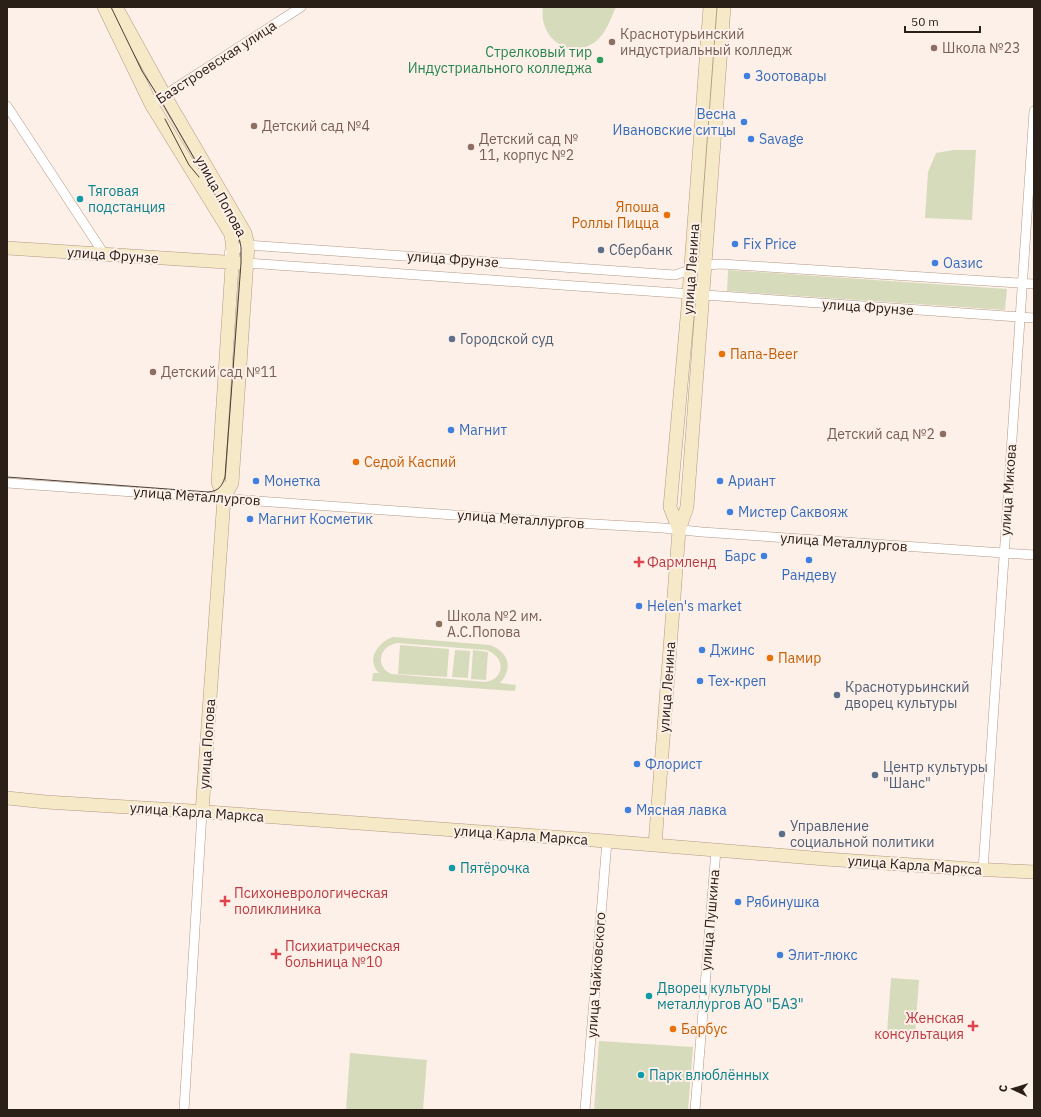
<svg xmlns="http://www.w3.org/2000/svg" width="1041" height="1117" font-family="'IBM Plex Sans',sans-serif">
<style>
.green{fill:#d6dbbb;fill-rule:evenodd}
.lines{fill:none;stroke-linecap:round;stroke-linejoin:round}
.street-casing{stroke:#b59885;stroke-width:10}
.secondary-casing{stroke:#b59885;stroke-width:14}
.street{stroke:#fff;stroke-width:9}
.secondary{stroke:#f5e9c8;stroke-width:13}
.tram{stroke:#4b3f37;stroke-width:1}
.education-dot{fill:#8d6e63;stroke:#fdf0e8;stroke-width:1.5}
.leisure-dot{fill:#2e9e5b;stroke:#fdf0e8;stroke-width:1.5}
.shop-dot{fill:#3f7fe0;stroke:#fdf0e8;stroke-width:1.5}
.culture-dot{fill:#0f9aa8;stroke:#fdf0e8;stroke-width:1.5}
.food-dot{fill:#e8710a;stroke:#fdf0e8;stroke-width:1.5}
.service-dot{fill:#5c6f8a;stroke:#fdf0e8;stroke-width:1.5}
.health-dot{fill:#e0444e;stroke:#fdf0e8;stroke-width:1.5}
.labels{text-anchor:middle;stroke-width:4;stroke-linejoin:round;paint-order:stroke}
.education-label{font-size:14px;fill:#785e54;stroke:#fdf0e8;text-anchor:start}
.leisure-label{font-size:14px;fill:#27864d;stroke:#fdf0e8;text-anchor:end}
.street-label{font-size:14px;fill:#2b2018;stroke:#fdf0e8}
.shop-label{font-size:14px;fill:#366cbe;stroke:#fdf0e8;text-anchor:start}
.culture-label{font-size:14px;fill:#0d838f;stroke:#fdf0e8;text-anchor:start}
.food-label{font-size:14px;fill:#c56008;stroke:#fdf0e8;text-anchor:start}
.service-label{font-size:14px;fill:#4e5e75;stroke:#fdf0e8;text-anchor:start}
.health-label{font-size:14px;fill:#be3a42;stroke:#fdf0e8;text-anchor:start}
</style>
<rect width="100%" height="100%" fill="#fdf0e8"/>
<!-- green -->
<path class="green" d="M543,7H616C611,18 606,34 595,42C569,61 538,37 543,7Z
M953,150H976L972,220L925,218L928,172L936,153Z
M728,270L1007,289L1005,310L727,291Z
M393,637L490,645C508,652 514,667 500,683L516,685L515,691L372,681L373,673H379C365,660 379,641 393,637ZM397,643L486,650C505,656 506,678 486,682L391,674C374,665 380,646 397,643Z
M400,645L449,649L447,677L398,674Z
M455,650L470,651L468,678L452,677Z
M473,650L488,652L486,680L471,679Z
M891,978L919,980L915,1035L887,1033Z
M599,1041L693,1047L688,1110H594Z
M350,1053L427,1060L423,1110H346Z"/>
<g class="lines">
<!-- street casing -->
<g class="street-casing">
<path id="street" d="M151,104L301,7
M7,106L104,254
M229,253L233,250L248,245L675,275L705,265L721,264L1034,284
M247,263L1034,318
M7,483L524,520L663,528L702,532L1034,555
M983,870L1034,111
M184,1110L202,812
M585,1110L607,841
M695,1110L716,850"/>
</g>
<!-- secondary casing -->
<g class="secondary-casing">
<path id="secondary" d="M104,7L151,104L231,234L233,250L218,482L224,498
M116,7L165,96L245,233L248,245L232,483L224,498L202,812
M7,248L241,263
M679,530L670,507L688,307L710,7
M7,798L46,802L192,811L593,840L825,859L972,869L1034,872
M655,845L679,530L687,507L724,7"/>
</g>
<!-- street -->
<use href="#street" class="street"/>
<!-- secondary -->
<use href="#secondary" class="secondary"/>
<!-- tram -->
<path class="tram" d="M165,119L189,165L199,177
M7,477L208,492C219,491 222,486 225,477L241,263V247L238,234L160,99L142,71L111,7"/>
</g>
<!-- markers -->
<g class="education-dot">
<circle cx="612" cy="42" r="4"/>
<circle cx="934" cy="48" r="4"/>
<circle cx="254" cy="126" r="4"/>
<circle cx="471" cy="147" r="4"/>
<circle cx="153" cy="372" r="4"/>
<circle cx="943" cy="434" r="4"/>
<circle cx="439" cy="624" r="4"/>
</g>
<circle class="leisure-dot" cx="600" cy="60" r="4"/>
<g class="shop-dot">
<circle cx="747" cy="76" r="4"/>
<circle cx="744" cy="122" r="4"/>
<circle cx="751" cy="139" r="4"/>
<circle cx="735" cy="244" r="4"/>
<circle cx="935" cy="263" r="4"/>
<circle cx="451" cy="430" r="4"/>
<circle cx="256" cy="481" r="4"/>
<circle cx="720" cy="481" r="4"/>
<circle cx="730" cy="512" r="4"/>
<circle cx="250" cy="519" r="4"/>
<circle cx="764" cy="556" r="4"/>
<circle cx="809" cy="560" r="4"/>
<circle cx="639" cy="606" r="4"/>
<circle cx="702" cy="650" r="4"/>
<circle cx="700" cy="681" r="4"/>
<circle cx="637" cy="764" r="4"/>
<circle cx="628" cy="810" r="4"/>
<circle cx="738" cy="902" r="4"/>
<circle cx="780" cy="955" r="4"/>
</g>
<g class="culture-dot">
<circle cx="80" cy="199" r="4"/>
<circle cx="452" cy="868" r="4"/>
<circle cx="649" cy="996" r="4"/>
<circle cx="641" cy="1075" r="4"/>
</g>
<g class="food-dot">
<circle cx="667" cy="215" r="4"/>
<circle cx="722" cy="354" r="4"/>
<circle cx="356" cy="462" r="4"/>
<circle cx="770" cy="658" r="4"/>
<circle cx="673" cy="1029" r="4"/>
</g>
<g class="service-dot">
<circle cx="601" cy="250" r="4"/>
<circle cx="452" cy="339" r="4"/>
<circle cx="837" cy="695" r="4"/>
<circle cx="875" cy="775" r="4"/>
<circle cx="782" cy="834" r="4"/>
</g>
<g class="health-dot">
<path d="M637 556h4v4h4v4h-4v4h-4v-4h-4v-4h4z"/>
<path d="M223 895h4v4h4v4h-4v4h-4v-4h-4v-4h4z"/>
<path d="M274 948h4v4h4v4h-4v4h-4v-4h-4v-4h4z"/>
<path d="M971 1020h4v4h4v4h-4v4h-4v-4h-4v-4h4z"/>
</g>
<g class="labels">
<!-- education labels -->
<g class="education-label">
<text x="620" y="39">Краснотурьинский<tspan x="620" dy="16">индустриальный колледж</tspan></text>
<text x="942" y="53">Школа №23</text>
<text x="262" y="131">Детский сад №4</text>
<text x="479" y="144">Детский сад №<tspan x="479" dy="16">11, корпус №2</tspan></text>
<text x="161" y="377">Детский сад №11</text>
<text x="935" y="439" text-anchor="end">Детский сад №2</text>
<text x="447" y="621">Школа №2 им.<tspan x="447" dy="16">А.С.Попова</tspan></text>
</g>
<!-- leisure labels -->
<g class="leisure-label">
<text x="592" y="57">Стрелковый тир<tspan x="592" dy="16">Индустриального колледжа</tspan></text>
</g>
<!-- street labels -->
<g class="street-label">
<text transform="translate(216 62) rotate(-33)" y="5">Базстроевская улица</text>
<text transform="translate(221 196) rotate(61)" y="5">улица Попова</text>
<text transform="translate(113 255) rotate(4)" y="5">улица Фрунзе</text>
<text transform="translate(453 259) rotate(4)" y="5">улица Фрунзе</text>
<text transform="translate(691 269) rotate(-86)" y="5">улица Ленина</text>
<text transform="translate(868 307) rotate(4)" y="5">улица Фрунзе</text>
<text transform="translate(1008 490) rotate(-86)" y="5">улица Микова</text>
<text transform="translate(197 496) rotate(4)" y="5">улица Металлургов</text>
<text transform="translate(521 519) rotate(4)" y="5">улица Металлургов</text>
<text transform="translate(844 542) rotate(4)" y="5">улица Металлургов</text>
<text transform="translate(667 687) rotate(-86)" y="5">улица Ленина</text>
<text transform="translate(207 744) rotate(-86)" y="5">улица Попова</text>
<text transform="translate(197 812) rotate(4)" y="5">улица Карла Маркса</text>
<text transform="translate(521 835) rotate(4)" y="5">улица Карла Маркса</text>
<text transform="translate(915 865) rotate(4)" y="5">улица Карла Маркса</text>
<text transform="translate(710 920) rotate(-85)" y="5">улица Пушкина</text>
<text transform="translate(596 975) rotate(-86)" y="5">улица Чайковского</text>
</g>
<!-- shop labels -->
<g class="shop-label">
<text x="755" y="81">Зоотовары</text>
<text x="736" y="119" text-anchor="end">Весна<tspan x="736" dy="16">Ивановские ситцы</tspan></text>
<text x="759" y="144">Savage</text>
<text x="743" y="249">Fix Price</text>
<text x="943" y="268">Оазис</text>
<text x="459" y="435">Магнит</text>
<text x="264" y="486">Монетка</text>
<text x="728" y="486">Ариант</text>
<text x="738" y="517">Мистер Саквояж</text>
<text x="258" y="524">Магнит Косметик</text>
<text x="756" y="561" text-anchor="end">Барс</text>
<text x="809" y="580" text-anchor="middle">Рандеву</text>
<text x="647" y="611">Helen's market</text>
<text x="710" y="655">Джинс</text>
<text x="708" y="686">Тех-креп</text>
<text x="645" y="769">Флорист</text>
<text x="636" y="815">Мясная лавка</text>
<text x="746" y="907">Рябинушка</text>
<text x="788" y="960">Элит-люкс</text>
</g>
<!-- culture labels -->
<g class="culture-label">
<text x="88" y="196">Тяговая<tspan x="88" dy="16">подстанция</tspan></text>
<text x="460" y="873">Пятёрочка</text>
<text x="657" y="993">Дворец культуры<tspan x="657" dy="16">металлургов АО "БАЗ"</tspan></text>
<text x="649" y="1080">Парк влюблённых</text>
</g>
<!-- food labels -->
<g class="food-label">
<text x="659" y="212" text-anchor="end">Япоша<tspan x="659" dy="16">Роллы Пицца</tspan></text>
<text x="730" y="359">Папа-Beer</text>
<text x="364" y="467">Седой Каспий</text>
<text x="778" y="663">Памир</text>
<text x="681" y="1034">Барбус</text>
</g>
<!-- service labels -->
<g class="service-label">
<text x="609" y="255">Сбербанк</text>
<text x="460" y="344">Городской суд</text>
<text x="845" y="692">Краснотурьинский<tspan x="845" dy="16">дворец культуры</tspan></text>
<text x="883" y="772">Центр культуры<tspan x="883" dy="16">"Шанс"</tspan></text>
<text x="790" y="831">Управление<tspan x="790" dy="16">социальной политики</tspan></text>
</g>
<!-- health labels -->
<g class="health-label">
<text x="647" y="567">Фармленд</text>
<text x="234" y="898">Психоневрологическая<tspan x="234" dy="16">поликлиника</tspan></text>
<text x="285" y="951">Психиатрическая<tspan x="285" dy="16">больница №10</tspan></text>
<text x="964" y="1023" text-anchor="end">Женская<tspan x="964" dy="16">консультация</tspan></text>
</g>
</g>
<!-- border -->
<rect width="1041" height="1117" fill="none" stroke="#2b2018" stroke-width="16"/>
<!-- north arrow -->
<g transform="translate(1013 1089) rotate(274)" stroke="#fdf0e8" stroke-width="3" paint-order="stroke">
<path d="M0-3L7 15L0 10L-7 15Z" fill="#2b2018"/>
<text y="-6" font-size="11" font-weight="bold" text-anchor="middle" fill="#2b2018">С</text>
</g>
<!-- scale -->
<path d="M905 26v6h75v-6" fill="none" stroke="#2b2018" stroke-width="2"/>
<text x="911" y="26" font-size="12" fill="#2b2018" stroke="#fdf0e8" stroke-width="3" paint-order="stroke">50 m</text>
</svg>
